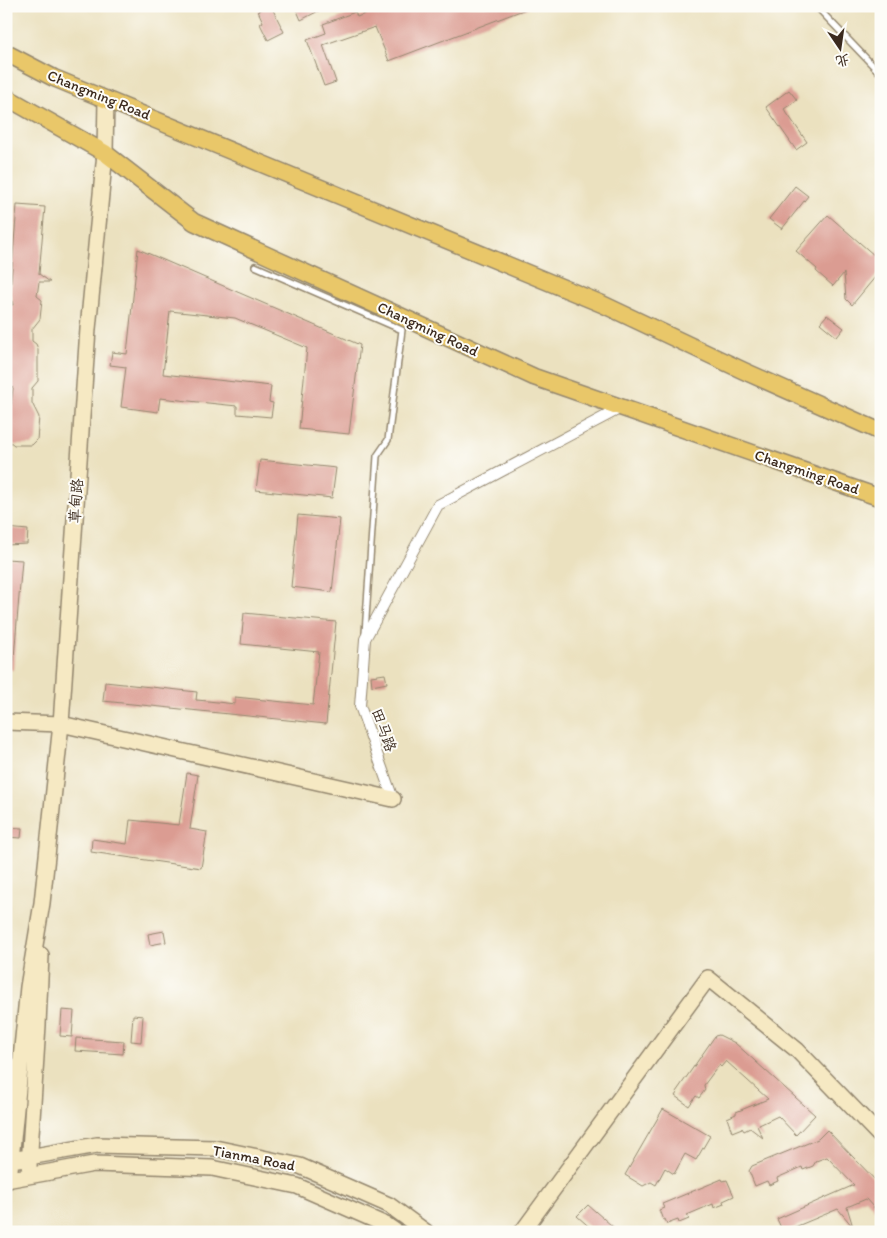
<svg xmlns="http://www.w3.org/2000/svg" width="887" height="1238" font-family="Itim,'LXGW WenKai TC',sans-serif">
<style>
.building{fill:#db9c92}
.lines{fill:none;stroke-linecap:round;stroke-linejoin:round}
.lane-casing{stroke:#93866e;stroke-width:8}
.street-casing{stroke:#93866e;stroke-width:12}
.secondary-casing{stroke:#93866e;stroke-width:18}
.primary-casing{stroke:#93866e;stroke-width:19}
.lane{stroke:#fff;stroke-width:5}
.street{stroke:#fff;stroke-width:10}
.secondary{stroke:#f6e9c3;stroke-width:15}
.primary{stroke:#e9c769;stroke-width:16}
.labels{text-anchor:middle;stroke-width:4;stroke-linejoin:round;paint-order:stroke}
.street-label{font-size:15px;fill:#3b2a1e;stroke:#fdfcf7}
</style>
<rect width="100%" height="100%" fill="#fdfcf7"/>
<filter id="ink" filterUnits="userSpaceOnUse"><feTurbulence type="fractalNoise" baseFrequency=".02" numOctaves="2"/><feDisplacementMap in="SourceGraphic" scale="10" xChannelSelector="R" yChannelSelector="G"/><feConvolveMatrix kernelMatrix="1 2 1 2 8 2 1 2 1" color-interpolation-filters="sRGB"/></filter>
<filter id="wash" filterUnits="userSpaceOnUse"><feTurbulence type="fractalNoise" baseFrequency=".0096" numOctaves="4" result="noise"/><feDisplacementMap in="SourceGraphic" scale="20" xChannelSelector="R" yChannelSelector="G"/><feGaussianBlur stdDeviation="1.12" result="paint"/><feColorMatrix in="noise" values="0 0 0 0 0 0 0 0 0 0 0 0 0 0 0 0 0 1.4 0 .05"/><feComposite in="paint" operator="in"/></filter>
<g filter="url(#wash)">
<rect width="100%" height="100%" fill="#ebe1bf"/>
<g id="blocks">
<!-- building -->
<path class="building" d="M260,6H271L284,32L268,40L260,24L263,22L258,11L261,9Z
M295,6H328L301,20Z
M385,6H531V7L389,61L375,27L323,45L336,82L324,86L307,40L326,33L323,24L355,12L357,17Z
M789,90L797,100L784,109L807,142L796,150L766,107Z
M795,186L808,196L782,229L769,219Z
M17,205L45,207L39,274L50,282H39L37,296L42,300L40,319L32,329V341L36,344L38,349V381L32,388V403L39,417L37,440L32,445H14L8,440L9,428H6V405H11L13,388L8,383L6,304L13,305L10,293Z
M828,215L875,256L881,249V270L852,305L846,299L844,273L833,286L816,271L817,269L796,251Z
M138,249L360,345L349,434L299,429L307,348L235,318L170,311L163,374L271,386L269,402L273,403L271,417L237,414V406L160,398L158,412L121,407L126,367L110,365L112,352L127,354Z
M827,315L844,328L837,337L820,323Z
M260,460L336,468L332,498L256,490Z
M298,515L340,519L332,592L291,587Z
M6,528L28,530L27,544L6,545Z
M6,559L22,560L13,670H6Z
M244,613L336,622L326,724L103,701L105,682L197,692L196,700L208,701L235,704V697L313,705L319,652L241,644Z
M385,674L387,683L372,686L371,676Z
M187,773L198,775L190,829L207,832L201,868L91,852L92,839L127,844L130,820L179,825Z
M6,827L22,828L21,838L6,837Z
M164,931L166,942L150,945L148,934Z
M62,1010L74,1011L72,1037L60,1036Z
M133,1015L143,1016L141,1042L131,1041Z
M719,1035L735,1043L815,1115L796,1135L778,1116L757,1126L763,1138L750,1128L744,1131L742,1128L732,1132L727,1118L736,1114V1112L768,1099L726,1061L721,1067L719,1065L704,1085L705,1090L699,1098L696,1096L689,1106L675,1096L677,1093L676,1092L697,1062L715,1036Z
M76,1038L124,1041L123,1054L75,1051Z
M663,1109L710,1136L696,1160L685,1154L674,1174L665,1168L656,1185L651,1182L643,1186L625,1175Z
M827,1130L881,1186V1216L866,1199L847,1207L853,1227L838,1209L783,1232L777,1219L854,1185L827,1157L816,1161L813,1166L803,1170L802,1167L777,1178L778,1181L769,1185L767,1181L755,1186L749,1171L752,1166L818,1139Z
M722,1179L723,1181L727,1180L734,1196L723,1201L724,1204L714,1208L713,1204L687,1215L689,1219L679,1223L678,1220L667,1224L665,1219L663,1220L659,1210L664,1208L662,1204Z
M588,1205L619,1232H595L577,1216Z"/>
</g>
</g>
<g filter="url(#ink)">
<use href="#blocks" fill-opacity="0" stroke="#93866e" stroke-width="1"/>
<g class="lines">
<!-- lane casing -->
<g class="lane-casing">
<path id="lane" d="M816,6L881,74
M255,266L402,330L388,440L377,456L365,633"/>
</g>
<!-- street casing -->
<g class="street-casing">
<path id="street" d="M393,799L360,706L365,639L438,505L621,408"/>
</g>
<!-- secondary casing -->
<g class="secondary-casing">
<path id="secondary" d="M6,722L61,724L393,799
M6,1161L97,1145L215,1148L300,1166L389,1205L426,1232
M29,1166L38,1025L41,955
M6,1180L94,1164L212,1168L297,1186L386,1225L396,1232
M9,1180L28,987L42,903L61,724L88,329L105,153L106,99
M522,1232L708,978L797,1050L881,1137"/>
</g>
<!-- primary casing -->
<g class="primary-casing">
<path id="primary" d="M6,53L54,78L602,304L744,371L881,432
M6,97L105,153L194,222L534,377L881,498"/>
</g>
<!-- lane -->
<use href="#lane" class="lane"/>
<!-- street -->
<use href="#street" class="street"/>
<!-- secondary -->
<use href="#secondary" class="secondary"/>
<!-- primary -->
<use href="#primary" class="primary"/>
</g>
</g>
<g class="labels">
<!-- street labels -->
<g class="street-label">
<text transform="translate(99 95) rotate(22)" y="5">Changming Road</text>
<text transform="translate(428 329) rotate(25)" y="5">Changming Road</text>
<text transform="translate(807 472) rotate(19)" y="5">Changming Road</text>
<text transform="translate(76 501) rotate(-86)" y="5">草甸路</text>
<text transform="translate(384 730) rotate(70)" y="5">田马路</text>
<text transform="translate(254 1158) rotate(11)" y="5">Tianma Road</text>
</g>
</g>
<!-- margin -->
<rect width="887" height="1238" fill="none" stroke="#fdfcf7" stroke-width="25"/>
<!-- north arrow -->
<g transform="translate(840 48) rotate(167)" stroke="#fdfcf7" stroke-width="4" paint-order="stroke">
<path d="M0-4L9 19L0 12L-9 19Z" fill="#3b2a1e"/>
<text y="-8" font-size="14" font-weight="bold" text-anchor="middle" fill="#3b2a1e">北</text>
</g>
</svg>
